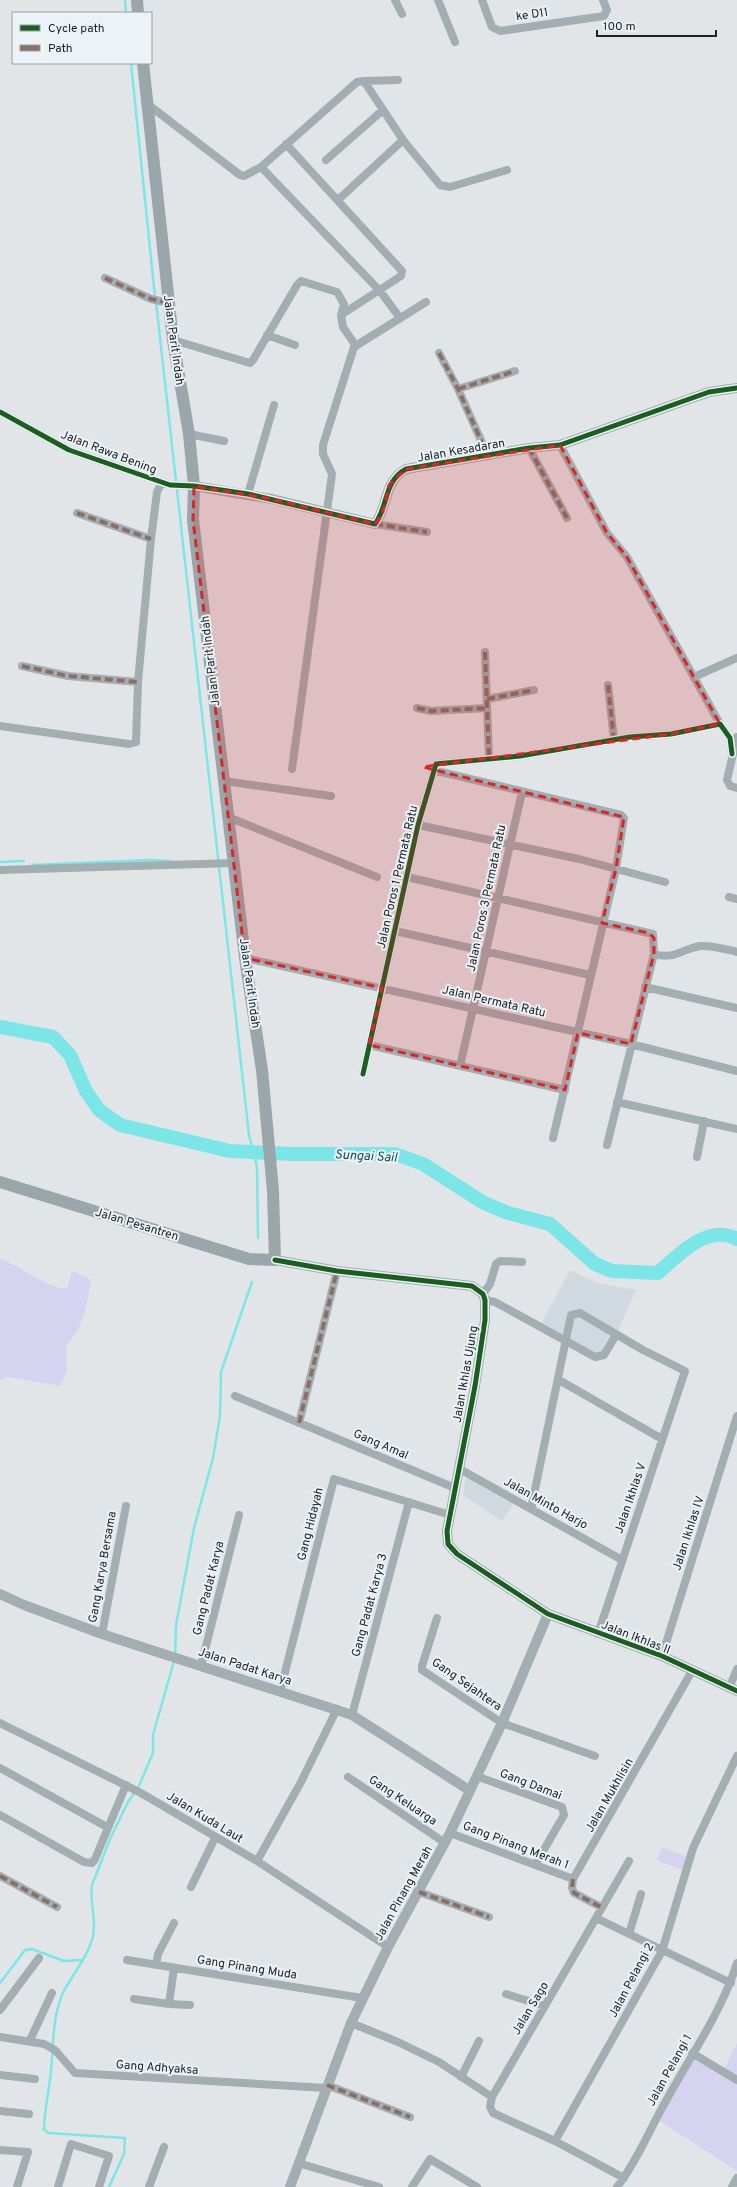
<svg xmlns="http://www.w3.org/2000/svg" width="737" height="2187" font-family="Overpass,sans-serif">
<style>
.built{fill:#d1d9e0}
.green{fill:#d6d3f0}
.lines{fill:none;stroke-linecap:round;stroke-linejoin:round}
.stream{stroke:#7ce5e7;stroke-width:2.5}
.river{stroke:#7ce5e7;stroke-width:14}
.minor{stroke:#a2aeb2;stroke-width:8}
.tertiary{stroke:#a2aeb2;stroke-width:10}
.primary{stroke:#9ba6ab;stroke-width:12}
.quiet{stroke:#8d6e63;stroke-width:4;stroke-dasharray:8 4;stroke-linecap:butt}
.cycleway-casing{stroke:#ebf3f9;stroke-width:8}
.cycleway{stroke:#1b5e20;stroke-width:5}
.marked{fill:#d62828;fill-opacity:0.2;stroke:#d62828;stroke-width:3;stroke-dasharray:8 5;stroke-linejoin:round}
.labels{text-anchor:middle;stroke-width:4;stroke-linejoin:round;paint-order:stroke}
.street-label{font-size:12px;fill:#202325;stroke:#ebf3f9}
.water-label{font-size:13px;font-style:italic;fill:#094c4d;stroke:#ebf3f9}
</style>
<rect width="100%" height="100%" fill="#e2e5e8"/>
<!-- built -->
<path class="built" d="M570,1270L597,1283L636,1290L616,1335L599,1357L540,1326Z
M466,1475L514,1503L502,1521L463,1495Z"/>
<!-- green -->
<path class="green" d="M0,1259C24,1267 41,1286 67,1289L72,1271L91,1280C87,1302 84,1328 67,1344V1369L61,1386L8,1377L0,1380Z
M662,1847L687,1857L682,1870L657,1860Z
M737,2043V2078L724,2069Z
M693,2058L737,2084V2171L658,2120Z"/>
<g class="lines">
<!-- stream -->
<path class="stream" d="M125,0L126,13
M131,63L155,297
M156,302L249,1135L257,1166L258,1238
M0,862L24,861
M32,865L150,860L171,861
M175,1656L176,1625L194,1528L213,1458L220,1416L221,1372L252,1282
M0,1983L25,1950L32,1949L64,1961L82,1960
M109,2187L124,2154L125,2138L49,2133L44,2130C44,2113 48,2096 50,2079C54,2050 51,2023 62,1995C71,1975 88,1958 93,1936C97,1919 89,1902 92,1885L110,1839L128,1802L139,1786L153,1753V1735L174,1661"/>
<!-- river -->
<path class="river" d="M0,1027L53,1037L70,1055L86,1091L99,1110L120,1125L230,1151L293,1154H395L423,1164L484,1203L508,1213L550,1224L595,1264L612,1271L658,1273C678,1255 708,1223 737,1239"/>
<!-- minor -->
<path class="minor" d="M395,0L402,14
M438,0L455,42
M482,0L492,27L500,31L604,16L607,10L603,0
M364,81L398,80
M146,103L240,175L244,176L261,167L357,82L364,81L403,140L440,185L450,187L507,170
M286,144L402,271L401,276L341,315L343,327L356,346
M326,160L383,110
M261,167L380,291L400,318
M339,199L403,140
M105,278L151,299L169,303
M267,335L295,345
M173,340L250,363L253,360L297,285L301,281L337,292L344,304L341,315
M439,353L458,389L488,456
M458,389L515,371
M0,412L69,450L170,485L194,486
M189,434L224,441
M560,445L607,533L627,557L720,724
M529,448L567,518
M248,494L274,405
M77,513L151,539
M375,524L427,532
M485,652L489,758
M22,666L68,676L138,682
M694,677L737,658
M608,685L614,740
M487,699L534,690
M417,708L431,711L487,708
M0,726L129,744L136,742L138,682L151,539L157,492L162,482
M737,737L727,780L730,786L737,788
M292,769L332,474L323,454V445L354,347L426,302
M433,770L600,810L621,815L624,818L616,869L553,1138
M224,781L331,796
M228,817L377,877
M418,825L579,859L665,882
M0,870L234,863
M407,877L653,934L654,954L607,1145
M729,897L737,899
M395,931L590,975
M654,954C674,960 682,949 700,946C712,945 725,949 737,952
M245,958L631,1044L737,1071
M645,987L737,1008
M369,1045L565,1090
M460,1066L522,792
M363,1074L418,825L436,764L520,756L630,737L671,734L720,724L730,738L732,754
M617,1102L737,1129
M697,1157L704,1121
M483,1294L490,1284L496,1264L500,1261L522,1262
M485,1300L495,1302L595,1357L604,1355L616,1335
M559,1380L662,1439
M235,1396L455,1488
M299,1423L337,1271
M458,1468L622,1560
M531,1509L571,1315L580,1313L643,1350L685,1371L598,1634
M437,1618L422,1666V1670L502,1723L595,1756
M102,1634L126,1506
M662,1656L737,1416
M201,1666L239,1515
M729,1688L737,1669
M280,1692L334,1479L450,1515
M352,1715L409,1502
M0,1723L141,1793L257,1861L388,1947
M0,1768L107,1827
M476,1776L562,1807L564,1815L535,1865
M348,1777L445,1843
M0,1815L84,1862L92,1863L95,1859L126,1785
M450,1833L573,1879
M257,1861L301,1782L337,1709
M0,1876L57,1907
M191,1887L215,1838
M419,1892L489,1917
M601,1907L574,1893L572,1888L573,1879L692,1671
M596,1918L629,1861
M629,1934L641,1894
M127,1960L362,1998
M156,1965L158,1954L174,1923
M174,1968L169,2004L190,2005
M506,1994L545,2006
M134,1999L169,2004
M0,2010L39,1958
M351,2023L398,2042L439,2062L492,2097
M0,2037L44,2044L55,2050L75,2073L326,2088
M30,2040L52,1993
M692,2053L737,2080
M0,2075L35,2079
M461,2077L479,2041
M327,2085L410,2117
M0,2111L29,2114
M555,2141L662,1951L693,1848L737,1756
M0,2150L28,2152L17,2187
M298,2163L379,2187
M624,2178L555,2141L493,2113L490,2107L492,2097L596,1918L731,1983
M58,2187L71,2144L109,2156L99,2187
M149,2187L164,2147
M412,2187L430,2159L477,2187
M617,2187C638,2160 650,2128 667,2099C691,2055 722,2011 737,1963
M732,2187L737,2178"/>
<!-- tertiary -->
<path class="tertiary" d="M194,486L272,499L375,524C389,505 383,482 406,469L529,448L560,445L709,392L737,388
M275,1260L337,1271L472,1286L483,1294L485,1300V1320L475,1386L447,1531L448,1544L457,1554L548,1614L662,1656L737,1691
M0,1594L24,1605L102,1634L352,1715L469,1790
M290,2187L351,2023L388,1947L450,1833L502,1723L548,1614"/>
<!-- primary -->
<path class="primary" d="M137,0L138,13
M0,1182L249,1259L275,1260L273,1191L262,1070L245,958L193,520L194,486L189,434L173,340L143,63"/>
<!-- quiet -->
<path class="quiet" d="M105,278L151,299L169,303
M439,353L458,389L488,456
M458,389L515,371
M529,448L567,518
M77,513L151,539
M375,524L427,532
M485,652L489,758
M22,666L68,676L138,682
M608,685L614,740
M487,699L534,690
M417,708L431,711L487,708
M299,1423L337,1271
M0,1876L57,1907
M573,1879L572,1888L574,1893L601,1907
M419,1892L489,1917
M327,2085L410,2117"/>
<!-- cycleway casing -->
<g class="cycleway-casing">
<path id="cycleway" d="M0,412L69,450L170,485L194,486L248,494L375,524C389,505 383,482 406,469L529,448L560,445L709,392L737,388
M363,1074L418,825L436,764L520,756L630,737L671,734L720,724L730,738L732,754
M275,1260L337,1271L472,1286L483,1294L485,1300V1320L475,1386L447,1531L448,1544L457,1554L548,1614L662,1656L737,1691"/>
</g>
<!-- cycleway -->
<use href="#cycleway" class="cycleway"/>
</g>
<!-- marked area -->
<path class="marked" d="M560,445L607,533L627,557L720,724L671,734L423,767L624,817L616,869L602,923L649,933L654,938V954L631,1044L578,1033L565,1090L369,1045L382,988L245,958L193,520L194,486L272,499L375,524L382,515L389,485L406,469Z"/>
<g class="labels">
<!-- street labels -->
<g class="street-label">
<text transform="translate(532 14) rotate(-8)" y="4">ke D11</text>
<text transform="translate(174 340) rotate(82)" y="4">Jalan Parit Indah</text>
<text transform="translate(461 450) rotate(-10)" y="4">Jalan Kesadaran</text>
<text transform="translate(109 452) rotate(21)" y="4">Jalan Rawa Bening</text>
<text transform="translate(210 661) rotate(-97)" y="4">Jalan Parit Indah</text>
<text transform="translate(397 877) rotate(-77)" y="4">Jalan Poros 1 Permata Ratu</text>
<text transform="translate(486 898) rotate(-78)" y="4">Jalan Poros 3 Permata Ratu</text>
<text transform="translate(250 983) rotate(82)" y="4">Jalan Parit Indah</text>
<text transform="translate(494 1001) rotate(13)" y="4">Jalan Permata Ratu</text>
<text transform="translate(137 1224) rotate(17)" y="4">Jalan Pesantren</text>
<text transform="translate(465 1374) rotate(-80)" y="4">Jalan Ikhlas Ujung</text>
<text transform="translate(381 1444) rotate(23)" y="4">Gang Amal</text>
<text transform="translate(630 1498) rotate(-71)" y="4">Jalan Ikhlas V</text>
<text transform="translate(546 1503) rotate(29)" y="4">Jalan Minto Harjo</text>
<text transform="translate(310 1524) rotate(-76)" y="4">Gang Hidayah</text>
<text transform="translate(688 1533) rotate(-72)" y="4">Jalan Ikhlas IV</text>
<text transform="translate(102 1567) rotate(-80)" y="4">Gang Karya Bersama</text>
<text transform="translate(208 1588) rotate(-76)" y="4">Gang Padat Karya</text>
<text transform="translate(369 1605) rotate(-75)" y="4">Gang Padat Karya 3</text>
<text transform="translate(636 1637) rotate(21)" y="4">Jalan Ikhlas II</text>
<text transform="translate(245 1666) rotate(18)" y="4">Jalan Padat Karya</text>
<text transform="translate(467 1684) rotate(35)" y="4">Gang Sejahtera</text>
<text transform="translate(531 1784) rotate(21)" y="4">Gang Damai</text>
<text transform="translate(609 1795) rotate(-60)" y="4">Jalan Mukhlisin</text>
<text transform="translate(403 1800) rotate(34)" y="4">Gang Keluarga</text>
<text transform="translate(205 1817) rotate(31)" y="4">Jalan Kuda Laut</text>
<text transform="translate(516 1845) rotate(21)" y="4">Gang Pinang Merah 1</text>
<text transform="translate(403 1893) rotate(-61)" y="4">Jalan Pinang Merah</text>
<text transform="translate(247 1967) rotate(9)" y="4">Gang Pinang Muda</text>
<text transform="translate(631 1980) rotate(-62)" y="4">Jalan Pelangi 2</text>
<text transform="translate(530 2008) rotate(-59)" y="4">Jalan Sago</text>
<text transform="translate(157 2067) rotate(4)" y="4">Gang Adhyaksa</text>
<text transform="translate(669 2070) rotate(-61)" y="4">Jalan Pelangi 1</text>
</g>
<!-- water labels -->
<g class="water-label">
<text transform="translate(366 1155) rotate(3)" y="5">Sungai Sail</text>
</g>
</g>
<!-- legend -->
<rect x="12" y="12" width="140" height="52" fill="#ebf3f9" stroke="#9aa0a4"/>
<rect x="20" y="25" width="20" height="6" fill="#1b5e20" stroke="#9aa0a4"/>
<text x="48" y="32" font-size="12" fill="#202325">Cycle path</text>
<rect x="20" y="45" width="20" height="6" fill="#8d6e63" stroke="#9aa0a4"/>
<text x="48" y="52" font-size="12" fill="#202325">Path</text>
<!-- scale -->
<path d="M597 30v6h119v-6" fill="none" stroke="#202325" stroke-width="2"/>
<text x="603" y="30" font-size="12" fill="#202325" stroke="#ebf3f9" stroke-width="3" paint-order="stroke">100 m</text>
</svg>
